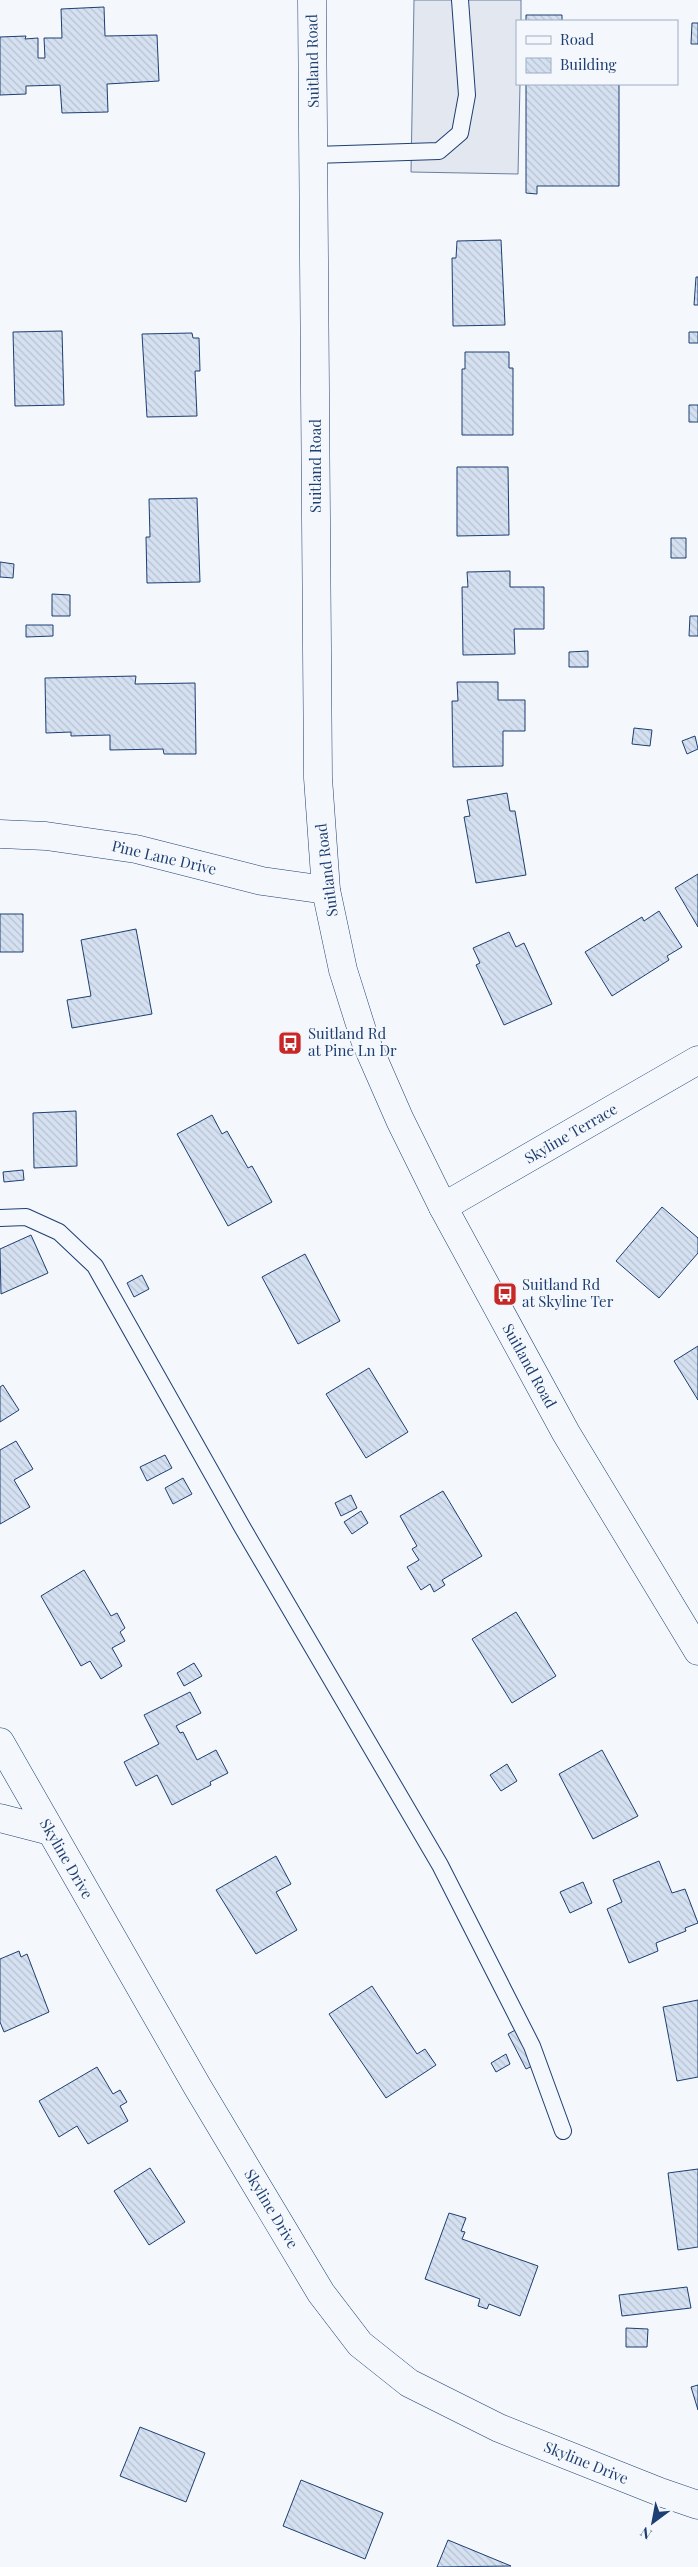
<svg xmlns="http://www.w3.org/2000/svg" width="698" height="2567" font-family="'Playfair Display',serif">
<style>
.parking{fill:#e3e8f0;stroke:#687fa3}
.building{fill:url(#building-back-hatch);stroke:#1d3f73}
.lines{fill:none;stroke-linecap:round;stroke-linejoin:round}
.lane-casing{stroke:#1d3f73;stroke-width:18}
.street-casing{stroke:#1d3f73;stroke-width:29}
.secondary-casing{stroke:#1d3f73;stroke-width:29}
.lane{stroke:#f4f7fb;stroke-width:16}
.street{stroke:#f4f7fb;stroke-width:28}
.secondary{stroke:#f4f7fb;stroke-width:28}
.labels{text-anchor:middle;stroke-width:4;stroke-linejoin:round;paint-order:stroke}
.street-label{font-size:15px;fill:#1d3f73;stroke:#f4f7fb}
.poi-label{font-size:15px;fill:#1d3f73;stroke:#f4f7fb;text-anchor:start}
</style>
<defs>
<pattern id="building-back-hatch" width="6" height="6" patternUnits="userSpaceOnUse" patternTransform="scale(1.25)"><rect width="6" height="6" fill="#d5e0f0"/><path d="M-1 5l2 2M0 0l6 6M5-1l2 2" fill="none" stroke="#b6c1d1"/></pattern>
</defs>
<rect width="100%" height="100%" fill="#f4f7fb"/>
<!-- parking -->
<path class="parking" d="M414,0H521V21H517V84H520L518,174L411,172Z"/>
<!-- building -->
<path class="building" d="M104,7L105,36L157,35L159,81L107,84L108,112L62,113L60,85L26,86V94L0,95V37L26,36L25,39L38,38V58H45L44,38H62L61,9Z
M526,15H562V21H526Z
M692,23H698V44H691Z
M526,84H619V186H537V194L526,193Z
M501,240L505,325L453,326L452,258H456L457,241Z
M696,277H698V305H694Z
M62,331L64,405L15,406L13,332Z
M689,332H698V343H689Z
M192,333L193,338H199L200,371H195L197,416L147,417L142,334Z
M465,352H509V368H513V435H462V369H465Z
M689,405H698V422H689Z
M457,467H508L509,535L457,536Z
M197,498L200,582L147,583L146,537H150L149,499Z
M671,538H686V558H671Z
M0,562L14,564L13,578L0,577Z
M510,571V587H544V629H514L515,654L463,655L462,587H468L467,572Z
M52,594L70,595V616H52Z
M690,616H698V636H689Z
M26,625H53V636L26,637Z
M588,651V667H569V652Z
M136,676L135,684L195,683L196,754H164L163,749L110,750V735L71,736V732L46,733L45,678Z
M457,682H498V700H525V731H503V766L453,767L452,701H458Z
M634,728L652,730L650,746L632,744Z
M695,736L698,749L687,754L682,741Z
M507,793L510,811H515L526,875L476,883L464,817L470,816L467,800Z
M698,874V927L675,888Z
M659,911L682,947L667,956L669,960L612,996L585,952L642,917L644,921Z
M0,914H23V952H0Z
M136,929L152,1014L72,1028L67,1000L91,996L81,940Z
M509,932L516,947L524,943L552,1004L504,1025L476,965L480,963L473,948Z
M76,1111L77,1166L34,1168L33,1113Z
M212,1115L222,1134L227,1131L248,1168L252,1166L272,1202L228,1226L177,1134Z
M23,1170L24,1180L4,1182L3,1172Z
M662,1207L698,1238V1253L659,1298L616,1261Z
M31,1235L48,1273L1,1294L0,1249Z
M305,1254L340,1321L298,1344L262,1277Z
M142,1275L149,1289L134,1297L127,1283Z
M698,1346V1400L674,1361Z
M369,1368L408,1432L366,1458L326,1394Z
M3,1385L19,1410L0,1422V1387Z
M16,1441L33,1469L14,1480L30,1507L0,1524V1450Z
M165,1455L172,1468L147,1481L140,1467Z
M183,1478L192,1494L173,1504L165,1488Z
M443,1491L482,1556L442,1580L445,1585L434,1592L430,1584L421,1590L407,1567L419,1560L412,1549L417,1546L400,1516Z
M351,1495L357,1508L341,1516L335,1503Z
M361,1511L368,1523L352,1534L344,1522Z
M84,1570L111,1616L117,1613L125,1628L120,1632L125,1641L112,1648L122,1666L101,1679L90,1661L81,1666L41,1596Z
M516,1612L556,1676L512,1703L472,1639Z
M194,1663L202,1676L184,1686L177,1673Z
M190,1692L201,1713L176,1726L180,1733L183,1732L197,1760L216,1750L228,1773L210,1782L211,1785L172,1805L157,1775L136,1786L124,1762L159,1744L144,1715Z
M602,1750L638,1816L593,1839L559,1774Z
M507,1764L517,1781L501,1791L490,1775Z
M276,1856L291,1884L276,1892L297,1930L256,1954L216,1890Z
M659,1861L672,1893L685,1889L698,1923L685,1928L686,1931L656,1943L658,1951L629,1963L607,1909L622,1902L613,1880Z
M583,1882L592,1903L570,1913L560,1892Z
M19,1951L21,1957L27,1954L49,2012L4,2032L0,2022V1959Z
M372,1986L417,2054L425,2049L436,2065L386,2098L329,2014Z
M698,2000V2077L677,2081L663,2007Z
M519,2028L537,2064L526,2069L508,2034Z
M506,2054L510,2064L496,2072L491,2063Z
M97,2067L113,2094L120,2090L127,2102L120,2106L128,2121L88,2144L77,2126L59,2137L39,2101Z
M150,2168L185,2222L149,2245L114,2191Z
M698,2169V2247L678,2250L668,2173Z
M449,2213L466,2218L461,2231L465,2232L462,2239L538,2266L520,2316L489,2304L487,2309L478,2306L480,2299L425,2279Z
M687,2287L691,2308L622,2316L619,2295Z
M626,2328L648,2329L647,2347H626Z
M698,2385V2410L691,2387Z
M140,2427L205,2453L186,2502L120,2476Z
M301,2480L383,2513L365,2559L283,2526Z
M448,2540L511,2566L437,2567Z"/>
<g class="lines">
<!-- lane casing -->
<g class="lane-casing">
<path id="lane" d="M314,155L439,151L460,133L467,95L460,0
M0,1218L26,1217L59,1232L95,1266L241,1525L440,1865L532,2046L563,2131"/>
</g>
<!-- street casing -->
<g class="street-casing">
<path id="street" d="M0,834L46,836L136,849L262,881L326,890
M443,1207L698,1060
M0,1742L197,2086L321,2293L360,2344L409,2383L499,2428L660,2492L698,2505
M0,1818L50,1831"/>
</g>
<!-- secondary casing -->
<g class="secondary-casing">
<path id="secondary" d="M312,0L318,778L326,890L343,970L365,1040L400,1120L443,1207L566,1433L698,1651"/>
</g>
<!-- lane -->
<use href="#lane" class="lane"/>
<!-- street -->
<use href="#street" class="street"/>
<!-- secondary -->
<use href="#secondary" class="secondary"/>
</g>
<!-- icons -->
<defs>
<g id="bus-square" transform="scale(1.25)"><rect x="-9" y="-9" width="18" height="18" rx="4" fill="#c62828" stroke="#f4f7fb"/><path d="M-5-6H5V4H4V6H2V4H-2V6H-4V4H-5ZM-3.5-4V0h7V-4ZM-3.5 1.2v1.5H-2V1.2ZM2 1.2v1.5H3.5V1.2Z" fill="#fff"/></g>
</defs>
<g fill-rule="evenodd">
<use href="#bus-square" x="290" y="1043"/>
<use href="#bus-square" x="505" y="1294"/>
</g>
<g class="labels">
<!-- street labels -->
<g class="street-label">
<text transform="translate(313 61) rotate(-91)" y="5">Suitland Road</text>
<text transform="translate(316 466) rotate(-90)" y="5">Suitland Road</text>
<text transform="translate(164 858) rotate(13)" y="5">Pine Lane Drive</text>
<text transform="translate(327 870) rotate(-97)" y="5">Suitland Road</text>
<text transform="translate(571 1134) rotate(-30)" y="5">Skyline Terrace</text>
<text transform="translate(529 1366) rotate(61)" y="5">Suitland Road</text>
<text transform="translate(66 1859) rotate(60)" y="5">Skyline Drive</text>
<text transform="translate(271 2209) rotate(59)" y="5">Skyline Drive</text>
<text transform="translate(586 2463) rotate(22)" y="5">Skyline Drive</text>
</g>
<!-- poi labels -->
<g class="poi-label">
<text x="308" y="1039">Suitland Rd<tspan x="308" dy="17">at Pine Ln Dr</tspan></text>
<text x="522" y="1290">Suitland Rd<tspan x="522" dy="17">at Skyline Ter</tspan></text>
</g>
</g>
<!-- legend -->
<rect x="516" y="20" width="162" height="65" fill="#f4f7fb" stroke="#9eadc5"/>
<rect x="526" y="36" width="25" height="8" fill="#f4f7fb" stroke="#9eadc5"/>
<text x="560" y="45" font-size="15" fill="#1d3f73">Road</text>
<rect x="526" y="58" width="25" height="15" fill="url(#building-back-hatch)" stroke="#9eadc5"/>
<text x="560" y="70" font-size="15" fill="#1d3f73">Building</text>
<!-- north arrow -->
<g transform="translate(653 2522) rotate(212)" stroke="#f4f7fb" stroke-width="4" paint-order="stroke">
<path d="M0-4L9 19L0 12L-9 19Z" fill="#1d3f73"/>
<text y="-8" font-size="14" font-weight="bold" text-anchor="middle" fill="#1d3f73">N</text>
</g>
</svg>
